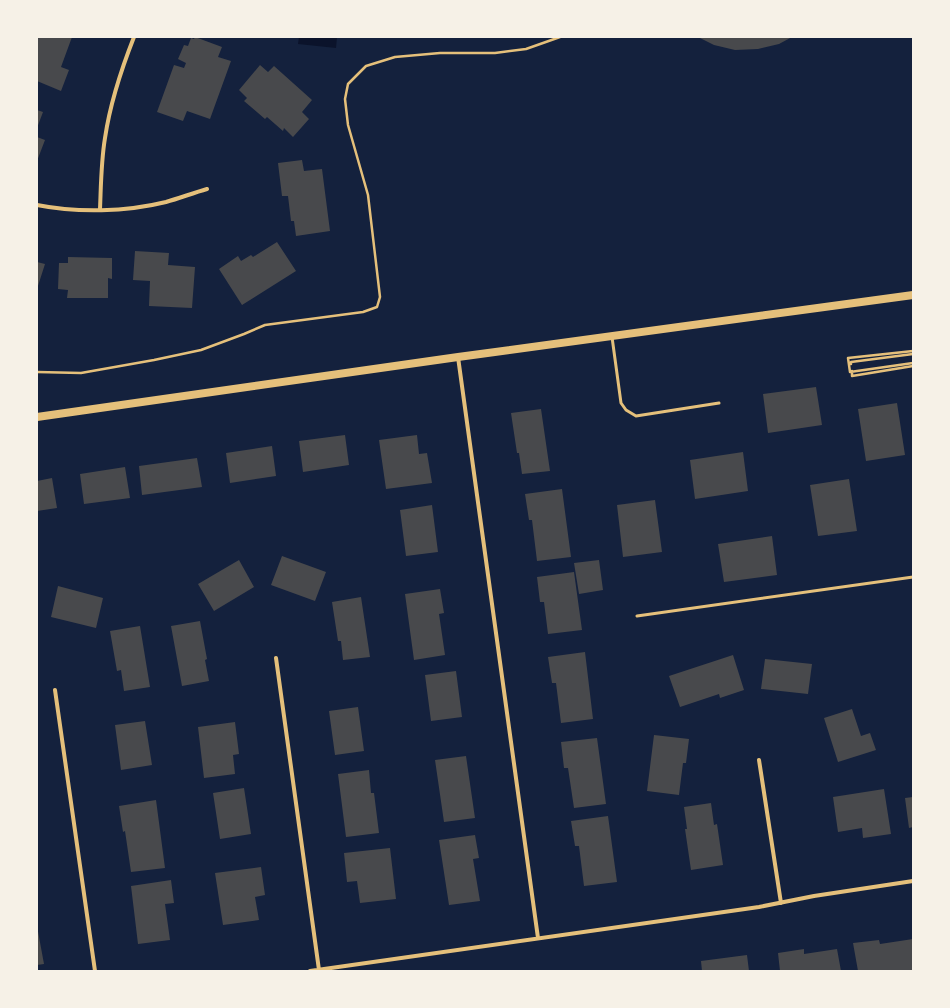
<svg xmlns="http://www.w3.org/2000/svg" width="950" height="1008" font-family="'Varela Round',sans-serif">
<style>
.water{fill:#0b132b}
.building{fill:#48494c}
.lines{fill:none;stroke-linecap:round;stroke-linejoin:round}
.path{stroke:#e5c07b;stroke-width:2.5}
.service{stroke:#e5c07b;stroke-width:3}
.minor{stroke:#e5c07b;stroke-width:4}
.secondary{stroke:#e5c07b;stroke-width:8}
</style>
<rect width="100%" height="100%" fill="#14213d"/>
<!-- water -->
<path class="water" d="M299,37H337L336,48L298,44Z"/>
<!-- building -->
<path class="building" d="M37,37H72L61,67L69,70L61,91L37,81Z
M195,37L222,47L218,57L231,61L210,119L187,111L183,121L157,112L174,65L184,68L186,63L178,59L184,45L188,46L191,38L194,39Z
M698,37H792L779,44L758,49L735,50L714,45Z
M260,65L268,72L274,66L312,100L302,112L309,119L293,137L284,128L283,131L267,117L265,119L244,101L247,98L239,90Z
M37,110L43,112L37,128Z
M37,137L45,140L37,161Z
M302,160L304,171L322,169L330,231L296,236L294,221H291L288,196H282L278,163Z
M277,242L296,271L242,305L219,269L238,256L241,261L251,255L253,257Z
M135,251L169,253L168,265L195,267L192,308L149,306L150,281L133,280Z
M68,257L112,258V279L108,278V298H67L68,290L58,289L59,263H68Z
M37,262L45,264L37,289Z
M816,387L822,425L768,433L763,394Z
M897,403L905,455L866,461L858,409Z
M541,409L550,471L522,474L519,453H517L511,413Z
M345,435L349,465L303,472L299,441Z
M417,435L419,454L427,453L432,483L386,489L379,440Z
M272,446L276,476L230,483L226,453Z
M743,452L748,491L695,499L690,460Z
M197,458L202,487L142,495L139,466Z
M125,467L130,498L84,504L80,474Z
M52,478L57,508L37,511V481Z
M849,479L857,531L818,536L810,485Z
M562,489L571,557L537,561L532,520H529L525,494Z
M655,500L662,552L623,557L617,505Z
M432,505L438,552L406,556L400,510Z
M772,536L777,575L724,582L718,544Z
M282,556L326,572L315,601L271,585Z
M239,560L254,587L214,611L198,584Z
M599,560L603,590L579,594L574,563Z
M574,572L582,630L548,634L544,602H540L537,577Z
M58,586L103,598L96,628L51,617Z
M440,589L444,613L439,614L445,655L414,660L405,594Z
M361,597L370,657L343,660L341,641H338L332,602Z
M200,621L207,659L205,660L209,681L182,686L171,626Z
M140,626L150,687L124,691L121,670L117,671L110,631Z
M585,652L593,719L561,723L556,683H552L548,657Z
M733,655L744,690L720,698L719,694L680,707L669,676Z
M765,659L812,664L808,694L761,689Z
M456,671L462,717L431,721L425,675Z
M358,707L364,751L335,755L329,711Z
M852,709L861,736L870,733L876,750L838,762L824,718Z
M145,721L152,765L121,770L115,725Z
M235,722L239,754L233,755L235,774L204,778L198,727Z
M654,735L689,739L686,763H683L679,795L647,791Z
M597,738L606,804L574,808L568,768H564L561,742Z
M466,756L475,818L444,822L435,760Z
M369,770L371,793H374L379,833L346,837L338,774Z
M244,788L251,834L220,839L213,793Z
M884,789L891,834L863,838L862,828L838,832L833,797Z
M913,797V827L909,828L905,798Z
M156,800L165,868L131,872L125,831L123,832L119,806Z
M711,803L714,825L717,824L723,865L691,870L685,829H687L684,807Z
M608,816L617,882L584,886L579,846H575L571,821Z
M475,835L479,858L473,859L480,901L449,905L439,840Z
M390,848L396,899L360,903L357,881L347,882L344,853Z
M261,867L265,895L255,897L259,920L223,925L215,873Z
M171,880L174,903L165,904L170,940L138,944L131,886Z
M37,926L44,964L37,965Z
M913,939V971H858L853,943L879,940L880,944Z
M804,949V954L837,949L841,971H780L778,953Z
M747,955L749,971H702L701,961Z"/>
<g class="lines">
<!-- path -->
<path class="path" d="M913,351L848,358L850,372L913,363
M851,364V362L913,354
M852,371V376L913,366
M37,372L81,373L154,360L201,350L244,334L265,325L363,312L377,307L380,297L368,195L348,125L345,99L348,84L366,66L395,57L440,53H495L526,49L560,37"/>
<!-- service -->
<path class="service" d="M612,337L621,403L626,410L636,416L719,403
M637,616L913,577"/>
<!-- minor -->
<path class="minor" d="M37,205C77,213 126,212 166,202C180,198 193,193 207,189
M100,209C101,186 101,162 105,138C110,104 121,70 134,37
M458,357L538,938
M276,658L319,970
M55,690L95,971
M759,760L781,903
M310,971L759,907L814,896L913,881"/>
<!-- secondary -->
<path class="secondary" d="M37,417L458,357L913,295"/>
</g>
<!-- border -->
<rect width="950" height="1008" fill="none" stroke="#f6f1e7" stroke-width="76"/>
</svg>
